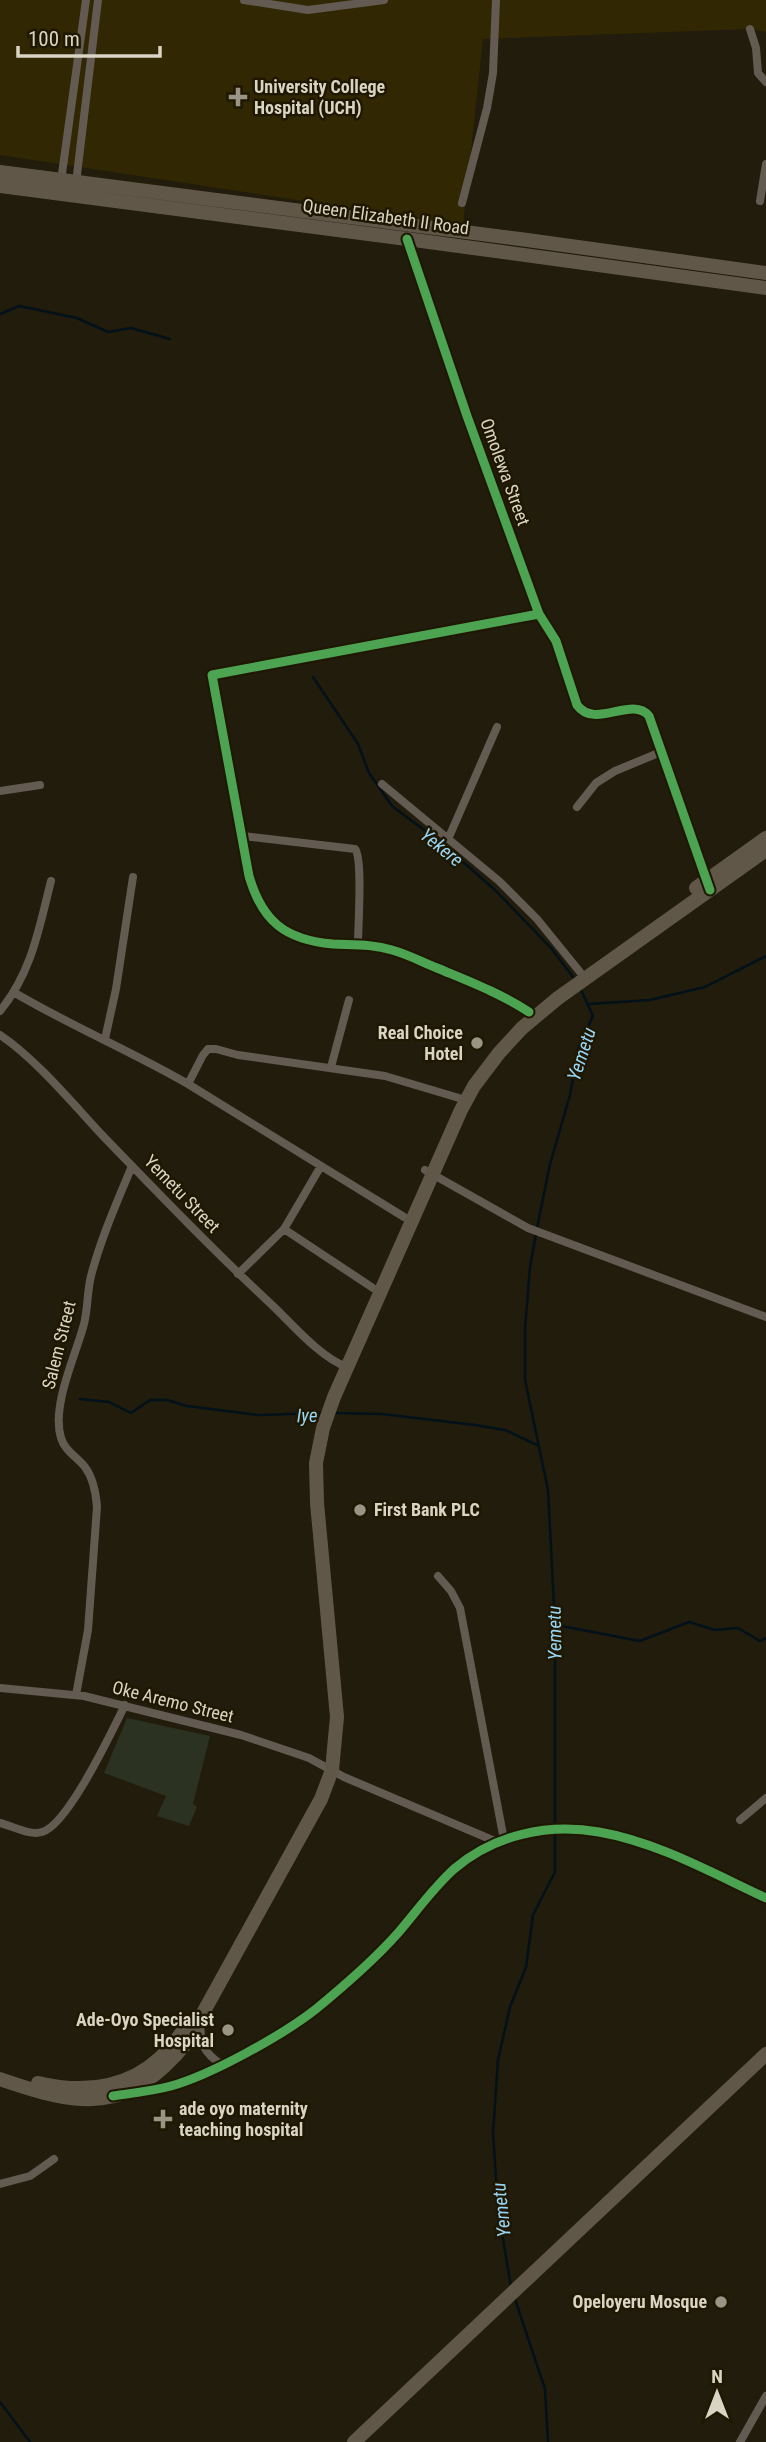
<svg xmlns="http://www.w3.org/2000/svg" width="766" height="2442" font-family="'Roboto Condensed',sans-serif">
<style>
.built{fill:#312803}
.green{fill:#2b3221}
.lines{fill:none;stroke-linecap:round;stroke-linejoin:round}
.stream{stroke:#03111a;stroke-width:2.5}
.street{stroke:#635a52;stroke-width:8}
.highway{stroke:#615749;stroke-width:14}
.cycleway-casing{stroke:#1f1700;stroke-width:13}
.cycleway{stroke:#4ca352;stroke-width:9}
.poi-dot{fill:#999483;stroke:#1f1700;stroke-width:2.5}
.labels{text-anchor:middle;stroke-width:5;stroke-linejoin:round;paint-order:stroke}
.poi-label{font-size:18px;font-weight:bold;fill:#d9d4c3;stroke:#1f1700;text-anchor:start}
.street-label{font-size:18px;fill:#d9d4c3;stroke:#1f1700}
.water-label{font-size:19px;font-style:italic;fill:#97d5f4;stroke:#1f1700}
</style>
<rect width="100%" height="100%" fill="#211c0b"/>
<!-- built -->
<path class="built" d="M0,0H766V32L750,29L483,39L463,225L0,155Z"/>
<!-- green -->
<path class="green" d="M127,1718L210,1736L193,1804L197,1807L189,1826L157,1816L166,1796L104,1773Z"/>
<g class="lines">
<!-- stream -->
<path class="stream" d="M0,314L19,306L77,318L108,332L131,328L170,339
M313,677L358,744L369,773L392,806L424,830L444,850L462,861L495,890L551,948L576,981
M589,1004L650,1000L705,987L766,956
M537,1228L550,1164L570,1095L579,1046L593,1016L581,990
M536,1234L530,1267L525,1329V1380L548,1490L555,1625V1826
M80,1399L109,1402L131,1413L150,1400H167L187,1406L258,1415L324,1413
M334,1413L382,1414L475,1425L505,1430L537,1445
M556,1625L640,1641L689,1622L715,1630L738,1628L760,1641L766,1638
M511,2287L498,2209L493,2133L498,2060L510,2007L526,1967L533,1915L555,1872V1833
M514,2296L545,2389L548,2442
M0,2402L30,2442"/>
<!-- street -->
<path class="street" d="M244,0L308,10L384,0
M750,29L756,48L758,73L766,82
M61,181L86,0
M76,183L98,0
M760,201L766,164
M462,203L487,108L493,73L496,0
M407,239L467,416L539,614L556,641L577,705C595,730 632,695 649,716L706,881
M382,784L499,881L537,919L580,972
M0,791L40,785
M577,807L596,783L615,771L661,752
M243,836L355,849C363,858 358,926 358,943
M449,837L497,727
M15,993C71,1026 131,1051 188,1084L203,1055L208,1049H216L238,1055L385,1076L459,1098
M0,1011C32,972 39,928 51,881
M529,1012C500,993 468,981 437,968C422,962 407,954 392,950C372,944 354,945 333,944C285,940 262,921 249,876L212,675L539,614
M0,1035C35,1058 74,1105 103,1136C159,1194 214,1251 273,1306C293,1325 321,1358 347,1367
M105,1039L116,989L133,877
M331,1067L349,1000
M188,1084L404,1217
M425,1170L528,1228L766,1317
M284,1229L373,1288
M238,1274L284,1229L321,1166
M438,1576L451,1591L460,1608L504,1840
M0,1688L84,1696L241,1735L309,1758L344,1777L497,1842
M76,1695L88,1630L97,1507C96,1493 93,1478 85,1467C77,1457 65,1451 61,1438C51,1406 76,1355 84,1324C88,1308 87,1292 91,1276C101,1238 117,1202 132,1166
M740,1820L766,1798
M0,1823C12,1826 30,1836 42,1832C68,1825 112,1731 125,1705
M201,2023C199,2043 205,2054 221,2064
M133,2093C199,2084 283,2037 334,1993C355,1975 376,1956 396,1935C416,1914 432,1887 456,1868C496,1836 548,1822 599,1832C658,1843 712,1873 766,1898
M0,2184L30,2176L54,2159
M740,2442L766,2396"/>
<!-- highway -->
<path class="highway" d="M0,172L520,239L766,273
M0,186L407,239L766,288
M696,888L766,838
M0,2079C81,2107 127,2115 187,2042L321,1799L332,1770L337,1717L317,1503L316,1463L323,1428L334,1397L461,1110L474,1086L499,1053L522,1028L558,998L766,850
M38,2083C98,2097 149,2084 184,2029
M354,2442L766,2054"/>
<!-- cycleway casing -->
<g class="cycleway-casing">
<path id="cycleway" d="M407,239L467,416L539,614L556,641L577,705C595,730 632,695 649,716L710,890
M529,1012C500,993 468,981 437,968C422,962 407,954 392,950C372,944 354,945 333,944C285,940 262,921 249,876L212,675L539,614
M113,2096C133,2093 152,2091 171,2086C211,2075 283,2035 316,2009C344,1986 374,1960 398,1933C416,1912 433,1888 454,1869C494,1835 547,1823 599,1832C657,1842 712,1873 766,1898"/>
</g>
<!-- cycleway -->
<use href="#cycleway" class="cycleway"/>
</g>
<!-- markers -->
<g class="poi-dot">
<path d="M234.5 86.5h7v7h7v7h-7v7h-7v-7h-7v-7h7z"/>
<circle cx="477" cy="1043" r="7"/>
<circle cx="360" cy="1510" r="7"/>
<circle cx="228" cy="2030" r="7"/>
<path d="M159.5 2108.5h7v7h7v7h-7v7h-7v-7h-7v-7h7z"/>
<circle cx="721" cy="2302" r="7"/>
</g>
<g class="labels">
<!-- poi labels -->
<g class="poi-label">
<text x="254" y="93">University College<tspan x="254" dy="21">Hospital (UCH)</tspan></text>
<text x="463" y="1039" text-anchor="end">Real Choice<tspan x="463" dy="21">Hotel</tspan></text>
<text x="374" y="1516">First Bank PLC</text>
<text x="214" y="2026" text-anchor="end">Ade-Oyo Specialist<tspan x="214" dy="21">Hospital</tspan></text>
<text x="179" y="2115">ade oyo maternity<tspan x="179" dy="21">teaching hospital</tspan></text>
<text x="707" y="2308" text-anchor="end">Opeloyeru Mosque</text>
</g>
<!-- street labels -->
<g class="street-label">
<text transform="translate(386 217) rotate(8)" y="6">Queen Elizabeth II Road</text>
<text transform="translate(505 472) rotate(70)" y="6">Omolewa Street</text>
<text transform="translate(182 1194) rotate(46)" y="6">Yemetu Street</text>
<text transform="translate(59 1345) rotate(-76)" y="6">Salem Street</text>
<text transform="translate(173 1702) rotate(14)" y="6">Oke Aremo Street</text>
</g>
<!-- water labels -->
<g class="water-label">
<text transform="translate(442 847) rotate(39)" y="7">Yekere</text>
<text transform="translate(581 1054) rotate(-72)" y="7">Yemetu</text>
<text transform="translate(307 1415) rotate(-1)" y="7">Iye</text>
<text transform="translate(554 1633) rotate(-91)" y="7">Yemetu</text>
<text transform="translate(501 2210) rotate(-96)" y="7">Yemetu</text>
</g>
</g>
<!-- north arrow -->
<g transform="translate(717 2393)" stroke="#1f1700" stroke-width="5" paint-order="stroke">
<path d="M0-5L12 26L0 18L-12 26Z" fill="#d9d4c3"/>
<text y="-10" font-size="19" font-weight="bold" text-anchor="middle" fill="#d9d4c3">N</text>
</g>
<!-- scale -->
<path d="M18 46v10h142v-10" fill="none" stroke="#d9d4c3" stroke-width="3.5"/>
<text x="28" y="46" font-size="21" fill="#d9d4c3" stroke="#1f1700" stroke-width="5" paint-order="stroke">100 m</text>
</svg>
